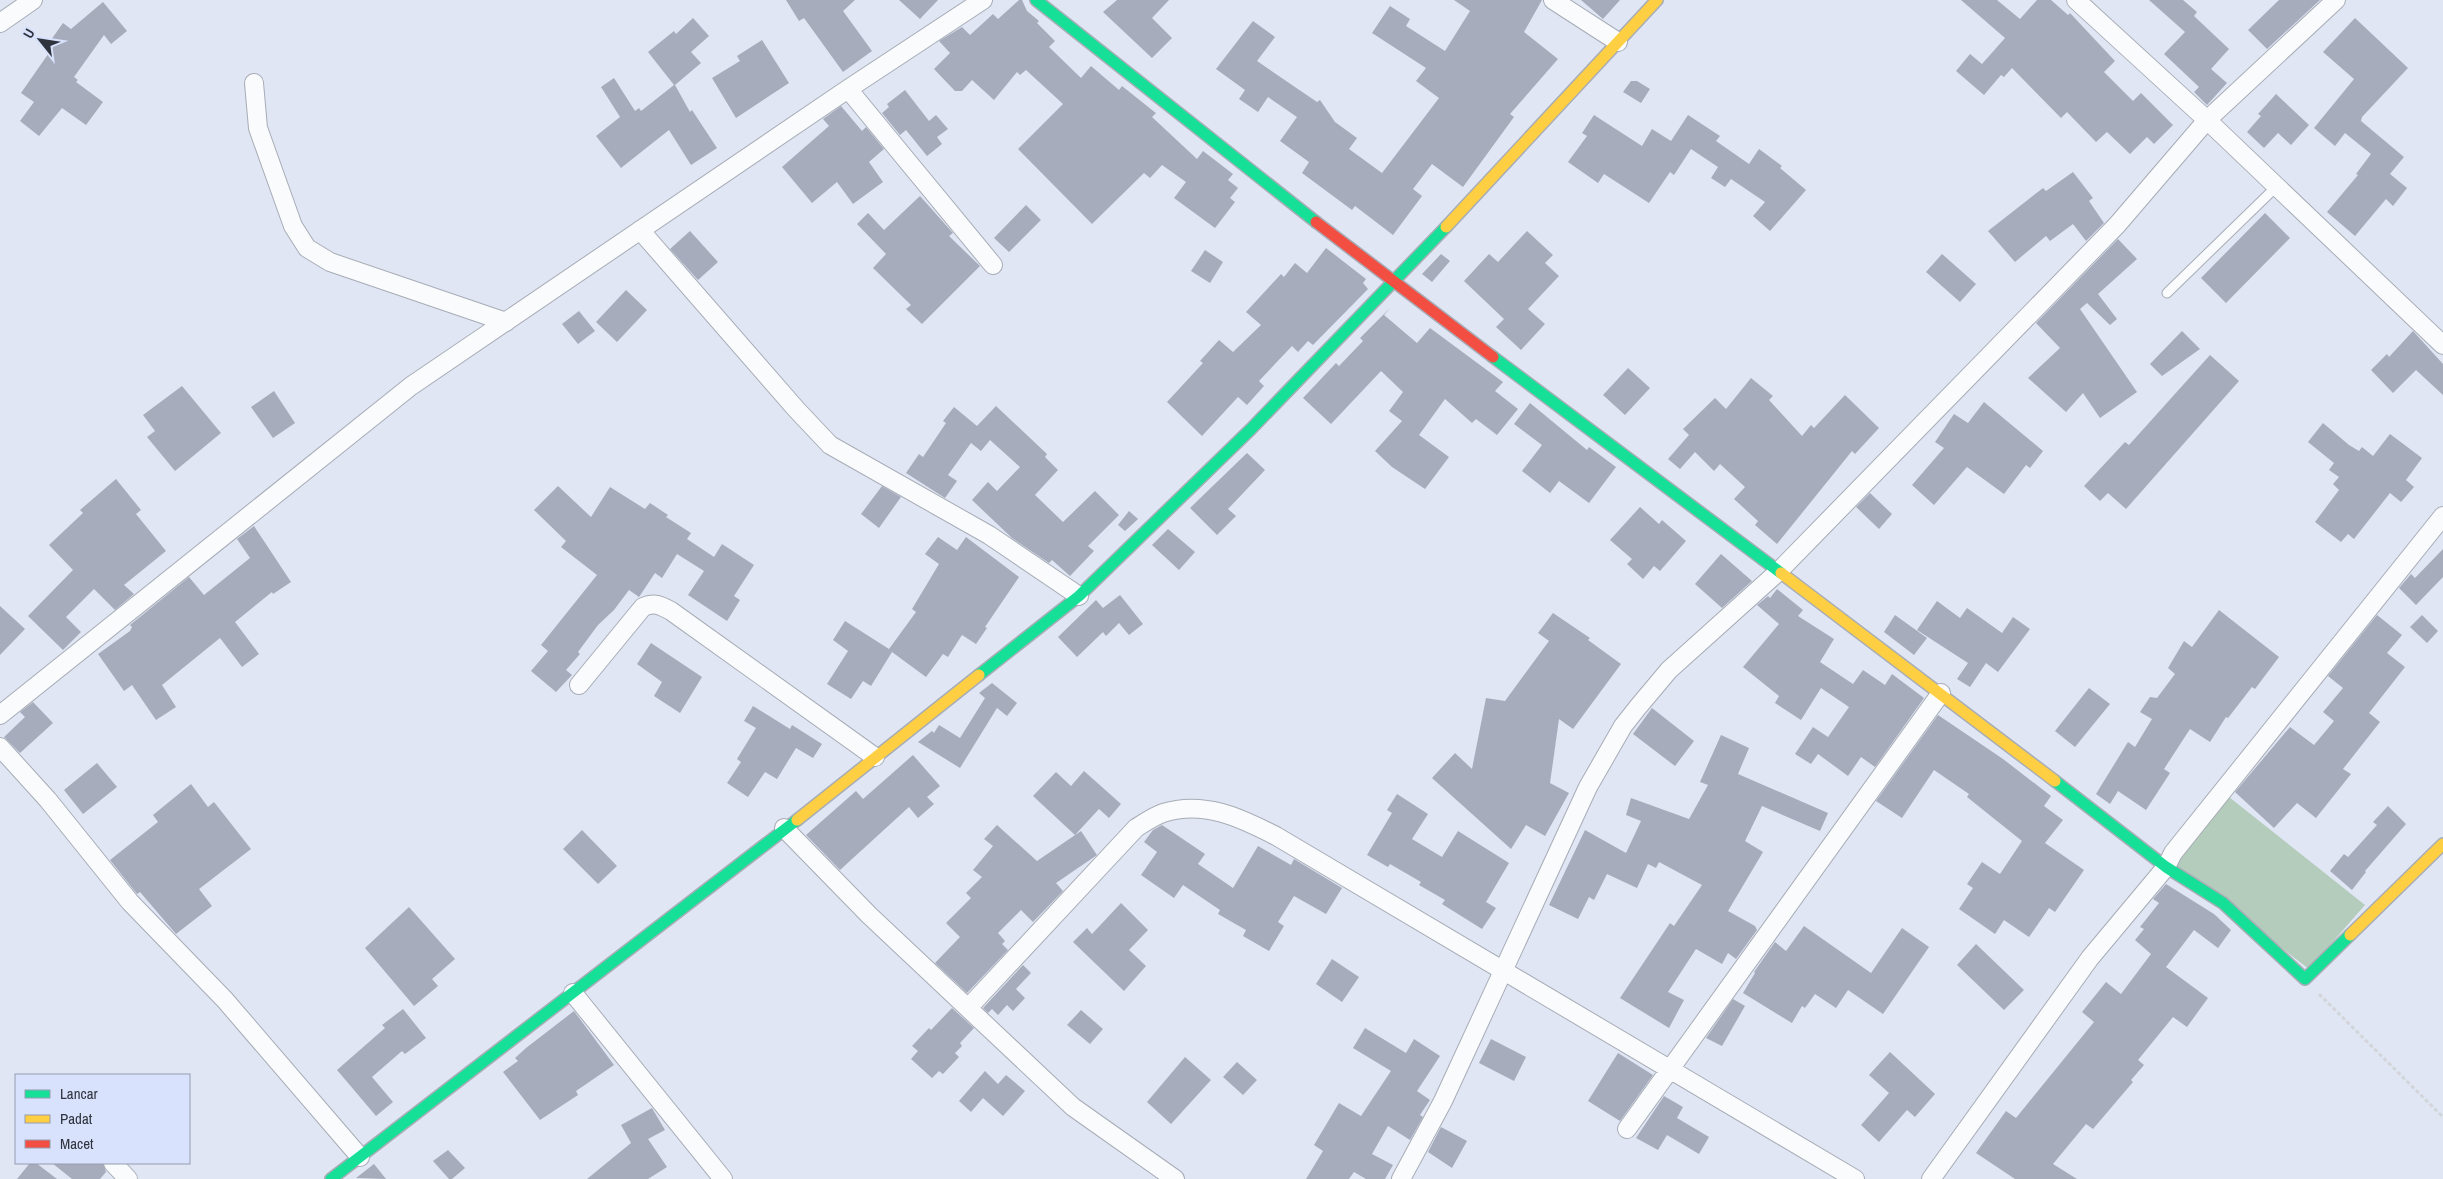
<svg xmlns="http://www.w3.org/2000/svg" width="2443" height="1179" font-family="'Archivo Narrow',sans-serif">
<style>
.forest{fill:#b4ccbb}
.building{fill:#a6acbb}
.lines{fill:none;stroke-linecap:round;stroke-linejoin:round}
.lane-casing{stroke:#a7acb6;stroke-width:11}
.street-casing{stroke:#a7acb6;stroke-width:20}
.fast-casing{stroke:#a7acb6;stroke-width:14}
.slow-casing{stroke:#a7acb6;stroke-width:14}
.jam-casing{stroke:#a7acb6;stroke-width:14}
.path{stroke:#d3d5da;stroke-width:3;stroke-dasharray:4 2.5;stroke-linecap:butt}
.lane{stroke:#fafbfd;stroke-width:9}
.street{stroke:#fafbfd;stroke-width:18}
.fast{stroke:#16e098;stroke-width:11}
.slow{stroke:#ffcf43;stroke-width:11}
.jam{stroke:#f24e42;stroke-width:11}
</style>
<rect width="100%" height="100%" fill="#e0e6f4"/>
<!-- forest -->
<path class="forest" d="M2229,797L2365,905L2309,969L2175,867L2198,834Z"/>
<!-- building -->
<path class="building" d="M786,0H855L843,11L872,51L843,72L804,18L799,21Z
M899,0H938L920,19Z
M1019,0H1022L1027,11L1039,21L1037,23L1055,41L1049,47L1081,78L1091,66L1119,90L1122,86L1152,110L1156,113L1152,117L1197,159L1203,151L1233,174L1228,180L1238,188L1230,198L1235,202L1215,228L1174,198L1186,182L1162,165L1150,178L1144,173L1092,224L1018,149L1063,104L1026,70L1020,75L1017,72L994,100L972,80L962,91H955L934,69L950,53L939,41L962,27L970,35L993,14L998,19Z
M1117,0H1169L1152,18L1172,38L1152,58L1103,12Z
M1454,0H1542L1524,32L1558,59L1510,114L1514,117L1463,187L1432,164L1413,189L1422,196L1393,235L1355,206L1352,210L1302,173L1309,162L1280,141L1297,117L1268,97L1258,112L1239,99L1245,90L1216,69L1253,21L1275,37L1257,61L1317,102L1320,100L1335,122L1357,138L1349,149L1382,173L1439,98L1416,81L1426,68L1372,33L1390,6L1410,19L1406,26L1445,51L1470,11Z
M1581,0H1620L1603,19Z
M1961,0H1997L2020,19L2037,0H2051L2068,15L2070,13L2115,61L2104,72L2133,101L2141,93L2173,125L2154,144L2147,137L2130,154L2107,132L2096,142L2067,112L2061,118L2012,68L2004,77L2001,75L1984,95L1956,71L1970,54L1982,64L2005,38Z
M2149,0H2183L2197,12L2194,16L2229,49L2211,69L2227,83L2207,105L2194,92L2199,87L2164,54L2185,32Z
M2279,0H2320L2267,49L2248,30Z
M103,2L127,31L111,44L104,35L74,77L78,80L76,82L103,102L86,125L62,108L39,136L20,121L34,102L21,93L53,47L48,44L63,23L71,29Z
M693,18L709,36L691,52L701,63L675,85L690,112L692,110L717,148L691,165L669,130L621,168L596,136L620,117L601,87L614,78L635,111L639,108L641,111L674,85L648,52L674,31L676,34Z
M2355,18L2408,68L2362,117L2361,121L2404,157L2390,174L2407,188L2393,206L2386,199L2355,236L2327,212L2358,175L2356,174L2371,154L2345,133L2335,146L2314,128L2354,79L2323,52Z
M762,40L789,83L736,118L712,78L740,61L737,56Z
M1631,81H1637L1650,89L1641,103L1623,92Z
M905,90L929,121L936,115L948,129L937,137L942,144L927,156L906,130L900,135L882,113L889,107L887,104Z
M2276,94L2309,125L2291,145L2278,133L2264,148L2247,132L2261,116L2258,114Z
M841,106L862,131L866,127L884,149L869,162L883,182L853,204L837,182L812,203L782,167L829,126L823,119Z
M1594,115L1642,146L1652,129L1671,141L1688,115L1720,136L1716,141L1749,164L1759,149L1782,166L1780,168L1806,190L1770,231L1753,216L1765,202L1731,179L1725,187L1711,178L1718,167L1691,149L1674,175L1670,172L1649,203L1604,174L1598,183L1568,162L1587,136L1582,133Z
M2073,172L2093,198L2089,201L2104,223L2086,241L2073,224L2050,241L2046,236L2015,262L1988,231L2043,188L2046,191Z
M920,196L953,233L949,236L980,266L922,324L906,309L911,305L873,268L886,254L857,224L868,213L884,230Z
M1026,205L1041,220L1009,252L994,238Z
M2265,213L2290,238L2226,303L2201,278Z
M690,231L718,262L698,280L670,249Z
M1527,231L1553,255L1545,263L1559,276L1528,309L1545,324L1521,350L1496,327L1504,319L1464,281L1489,254L1498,262Z
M2118,239L2137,259L2098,294L2117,319L2110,325L2087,303L2080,309L2137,392L2100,418L2083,393L2066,412L2028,378L2060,348L2036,323Z
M1326,248L1366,279L1363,283L1368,289L1313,345L1308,341L1298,352L1292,346L1259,381L1264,386L1247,405L1238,397L1202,436L1167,402L1203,363L1200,361L1219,340L1233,352L1261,325L1246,312L1281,274L1284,277L1295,263L1307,273Z
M1205,250L1223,262L1210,283L1191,271Z
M1441,254L1450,261L1432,282L1422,274Z
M1942,254L1976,284L1960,302L1926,272Z
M626,290L647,310L617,342L596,322Z
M1390,308L1384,315L1417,343L1430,328L1503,382L1495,391L1518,409L1497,435L1476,419L1472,423L1445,399L1419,435L1449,457L1425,489L1392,467L1375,451L1402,421L1389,411L1403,392L1381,371L1331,424L1303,398L1336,363L1339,366L1363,341L1360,338Z
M579,311L595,331L578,344L562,324Z
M2182,331L2200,349L2162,376L2150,364Z
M2413,331L2443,364V395L2416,370L2393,393L2371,370L2387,354L2389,357Z
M2210,355L2239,381L2126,509L2108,493L2100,501L2084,486L2125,442L2129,445Z
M1628,368L1650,388L1625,415L1603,395Z
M1751,378L1773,396L1769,400L1802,436L1811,425L1814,428L1845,395L1879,428L1855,454L1852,451L1777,544L1755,525L1758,521L1734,499L1745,487L1720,464L1714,471L1695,452L1680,469L1668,459L1689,435L1683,429L1715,398L1726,409Z
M182,386L221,433L175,471L147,437L155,431L143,415Z
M274,391L295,423L273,438L251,407Z
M1984,402L2043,451L2030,468L2026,465L2004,494L1967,467L1934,505L1912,485L1944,448L1935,442L1954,414L1968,423Z
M1530,403L1587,450L1589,447L1616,467L1589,503L1559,481L1550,493L1522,471L1542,445L1514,424Z
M996,406L1047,454L1045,457L1058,470L1035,495L1063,522L1095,491L1119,515L1088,546L1094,551L1070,576L1052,560L1049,563L1012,538L972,500L988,482L997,491L1020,467L990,440L981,451L971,443L948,475L957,481L945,498L906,473L919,454L923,457L946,423L943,421L954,407L977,426Z
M2323,423L2349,445L2359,451L2362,447L2373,456L2390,434L2422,458L2406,480L2414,487L2401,502L2390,493L2354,539L2348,534L2341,542L2315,522L2339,490L2333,484L2339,477L2329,470L2334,463L2308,442Z
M1247,453L1265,470L1228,509L1236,516L1217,535L1190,508Z
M116,479L141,510L136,514L166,551L124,585L134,594L115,610L94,589L66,617L81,632L63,650L28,616L73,570L49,545L83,513L80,510Z
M558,486L591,517L610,487L645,509L650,503L668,515L666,517L691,533L687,539L714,557L722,544L754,565L734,596L740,600L727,621L688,595L704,571L677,554L662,578L655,573L639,597L629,590L614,610L598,625L578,652L580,654L566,670L572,675L556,692L531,671L548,651L541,645L597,575L561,547L566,541L534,510Z
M882,486L901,497L879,528L861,514Z
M1870,493L1892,514L1879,529L1856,507Z
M1640,507L1659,524L1662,520L1686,541L1660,571L1654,566L1643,579L1627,564L1632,559L1610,540Z
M1129,511L1138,519L1125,531L1118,525Z
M254,526L291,582L273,594L272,592L235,622L259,654L242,667L220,638L162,685L176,707L156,720L132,685L124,691L98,654L130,631L132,627L130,625L189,577L204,595L250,558L237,539Z
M1168,529L1195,552L1179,570L1152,545Z
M938,537L957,550L966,537L1019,577L985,627L987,628L976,644L962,635L948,657L943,654L926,677L892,652L871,686L863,681L851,699L827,684L848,651L833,640L845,621L889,649L916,612L912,609L939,564L925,554Z
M2443,549V577L2416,605L2399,588L2411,574L2415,578Z
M1721,554L1752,581L1722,608L1695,584Z
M1777,589L1803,610L1798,616L1834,639L1820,662L1853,684L1863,670L1885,685L1892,674L1924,698L1875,767L1861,757L1848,776L1818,754L1811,764L1795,754L1813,727L1828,737L1849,707L1821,688L1801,720L1775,703L1779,696L1743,667L1779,624L1757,605L1768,596L1770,598Z
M1120,595L1143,624L1129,635L1119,623L1106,636L1103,632L1077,657L1058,637L1096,600L1103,608Z
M1937,601L1960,618L1967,608L2002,633L2013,617L2030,629L1998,672L1986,663L1970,687L1957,679L1968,663L1917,630Z
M0,606L25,629L0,655Z
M2219,610L2279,657L2255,689L2252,687L2228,718L2226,717L2210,742L2190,729L2164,769L2170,773L2146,810L2118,791L2110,804L2096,794L2128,742L2135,747L2152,719L2140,712L2150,697L2157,698L2175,674L2168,668L2184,641L2192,647Z
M1553,613L1590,638L1588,640L1621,664L1573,729L1559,719L1550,783L1569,793L1545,836L1526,825L1511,849L1432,778L1455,753L1472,769L1486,698L1505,701L1549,641L1538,633Z
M1895,615L1927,638L1914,655L1884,632Z
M2377,615L2402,635L2387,653L2405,667L2369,713L2380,722L2343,769L2351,774L2316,818L2297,803L2274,828L2235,792L2290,727L2314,745L2334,721L2323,712L2343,688L2328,676Z
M2422,615L2438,631L2427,643L2410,627Z
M651,643L702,677L680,713L654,696L662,682L637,664Z
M992,683L1017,703L1007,716L997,708L960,768L918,742L932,731L934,733L939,725L960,738L985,698L979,693Z
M2089,688L2110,704L2075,747L2055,731Z
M33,702L53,723L20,753L4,737L25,717L20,712Z
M753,706L790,729L792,725L822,744L813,758L796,748L777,779L765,772L748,797L727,783L741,762L737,759L756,728L744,721Z
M1652,708L1694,741L1675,766L1633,734Z
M1938,715L2003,759L2051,796L2044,806L2063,820L2045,843L2084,870L2055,912L2049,908L2029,937L2004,920L1995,934L1959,909L1973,888L1967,884L1982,862L2000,874L2022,841L1967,797L1969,794L1934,770L1902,818L1876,801Z
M1721,735L1749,748L1738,774L1828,813L1820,831L1762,806L1745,841L1763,852L1728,911L1755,926L1757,930L1736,959L1728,953L1722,964L1696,949L1668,992L1684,1000L1669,1028L1620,998L1670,923L1674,926L1702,885L1659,862L1656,868L1648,864L1637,888L1607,874L1594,900L1589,897L1578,919L1549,905L1585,830L1626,853L1641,821L1626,815L1631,798L1689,819L1708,785L1700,782Z
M913,755L940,786L927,797L934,804L918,818L909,807L840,870L806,835L856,791L863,799Z
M97,763L117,787L83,814L64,790Z
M1084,771L1121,804L1109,818L1099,809L1075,835L1033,796L1056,772L1071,786Z
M191,784L208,807L214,802L251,849L199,889L212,906L176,934L140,892L137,894L110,860L158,822L153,815Z
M1397,794L1428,814L1412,839L1442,857L1458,831L1509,863L1486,902L1496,908L1482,929L1442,904L1445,900L1419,885L1421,882L1390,864L1388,867L1367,855L1392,813L1387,810Z
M2388,806L2406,824L2365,871L2366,872L2352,890L2330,871L2344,854L2348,857L2377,825L2373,822Z
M997,825L1037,861L1081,831L1097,855L1056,883L1063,891L1033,922L1021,910L998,933L1005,941L1002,944L1008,950L967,993L935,963L960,937L946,923L971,898L966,893L982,877L973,870L993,846L984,839Z
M1162,825L1205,854L1198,864L1233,888L1258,846L1291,865L1294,859L1342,888L1326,914L1294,896L1278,922L1284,926L1269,951L1243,936L1246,930L1218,914L1220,910L1183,885L1174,898L1141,875L1157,852L1144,842L1153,830Z
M582,830L617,866L598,884L563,849Z
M2166,884L2214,914L2231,930L2218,948L2194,930L2166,967L2208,998L2187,1027L2173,1017L2138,1060L2144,1065L2131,1080L2133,1082L2093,1129L2086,1124L2053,1164L2077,1179H2015L1976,1153L2006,1111L2016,1118L2094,1022L2082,1012L2106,982L2121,994L2151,954L2135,940L2144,929L2140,927L2159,903L2153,899Z
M1121,903L1148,930L1129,950L1146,966L1124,991L1073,942L1087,928L1092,934Z
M409,907L455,959L432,979L438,986L414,1006L365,948Z
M1804,926L1871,973L1902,928L1929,947L1883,1014L1848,990L1836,1008L1815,994L1805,1008L1802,1006L1792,1023L1743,993L1755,973L1754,972L1775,942L1786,951Z
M1976,944L2024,990L2004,1010L1957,965Z
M1332,959L1359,977L1342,1002L1316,984Z
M1023,965L1031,973L1016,989L1025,998L1013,1011L1007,1005L998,1015L992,1009L988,1013L983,1008Z
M1733,999L1745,1006L1722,1046L1706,1038Z
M952,1008L974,1028L960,1043L962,1046L955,1053L959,1057L943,1074L939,1071L932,1078L911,1059L918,1051L912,1046L929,1028L931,1030Z
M403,1009L426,1038L405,1054L402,1051L372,1077L393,1102L376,1116L337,1070L385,1028L382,1025Z
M1081,1010L1103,1029L1090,1044L1067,1025Z
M574,1011L614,1065L576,1091L578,1095L540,1120L503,1072L518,1061L515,1058L526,1048Z
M1365,1028L1406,1053L1414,1039L1440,1056L1417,1091L1430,1100L1420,1115L1423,1117L1410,1140L1388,1126L1372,1154L1393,1165L1385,1179H1366L1354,1172L1349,1179H1306L1323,1151L1314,1145L1339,1103L1361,1116L1391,1071L1353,1048Z
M1491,1039L1526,1057L1514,1081L1479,1063Z
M1890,1052L1935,1094L1915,1117L1907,1110L1879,1142L1861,1125L1889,1093L1869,1075Z
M1618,1053L1653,1075L1620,1121L1588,1101Z
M1185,1057L1211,1080L1171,1124L1147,1102Z
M1237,1062L1257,1080L1243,1095L1223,1077Z
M985,1071L998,1084L1006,1075L1025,1091L1003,1116L983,1098L971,1112L959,1101Z
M1664,1096L1683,1107L1677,1118L1709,1137L1699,1154L1667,1135L1658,1150L1636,1138Z
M652,1108L665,1130L648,1139L667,1167L648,1179H587L631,1143L621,1125Z
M1441,1127L1467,1141L1452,1168L1428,1152Z
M448,1150L465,1168L452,1179H449L433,1161Z
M30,1163H36L57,1179H17Z
M52,1163H103L106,1172L100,1179H72Z
M374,1164L386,1179L356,1178Z"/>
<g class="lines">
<!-- lane casing -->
<g class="lane-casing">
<path id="lane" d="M2167,293L2276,187"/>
</g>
<!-- street casing -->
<g class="street-casing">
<path id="street" d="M1553,0L1618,42
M2076,0L2207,120L2443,345
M0,23L33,0
M254,83L258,128L293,226L307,248L330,262L506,322
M848,89L993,265
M640,230L796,409L830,445L989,535L1079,596
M579,685L643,607C654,602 660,605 671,611L875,757
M0,715L411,386L848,89L983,0
M0,747L48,800L130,902L225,1000L360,1157
M784,828L869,915L1073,1107L1175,1179
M573,993L723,1179
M968,1008L1136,828C1144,823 1154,816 1163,813C1204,800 1241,818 1276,836L1855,1179
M1627,1129L1941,693
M113,1163L128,1179
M1401,1179L1443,1101L1588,787L1623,726L1638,707L1669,670L1778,572L2117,225L2207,120L2336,0
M1931,1179L2090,958L2166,867L2173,853L2443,516"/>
</g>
<!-- fast casing -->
<g class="fast-casing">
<path id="fast" d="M1036,0L1316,222
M1493,357L1781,573
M979,675L1079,596L1251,429L1446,227
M2055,781L2166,867L2223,903L2305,979L2350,935
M331,1179L797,820"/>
</g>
<!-- slow casing -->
<g class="slow-casing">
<path id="slow" d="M1446,227L1657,0
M1781,573L2055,781
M797,820L979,675
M2350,935L2443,844"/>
</g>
<!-- jam casing -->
<g class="jam-casing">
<path id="jam" d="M1316,222L1493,357"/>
</g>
<!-- path -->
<path class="path" d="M2319,994L2443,1117"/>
<!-- lane -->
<use href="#lane" class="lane"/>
<!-- street -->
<use href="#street" class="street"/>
<!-- fast -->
<use href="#fast" class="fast"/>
<!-- slow -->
<use href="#slow" class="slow"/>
<!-- jam -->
<use href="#jam" class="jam"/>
</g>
<!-- legend -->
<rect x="15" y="1074" width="175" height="90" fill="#d8e2fc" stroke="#949cb0"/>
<rect x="25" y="1090" width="25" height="8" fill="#16e098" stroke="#949cb0"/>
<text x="60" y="1099" font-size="15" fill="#2f333d">Lancar</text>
<rect x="25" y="1115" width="25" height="8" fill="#ffcf43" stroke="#949cb0"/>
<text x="60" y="1124" font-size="15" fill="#2f333d">Padat</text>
<rect x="25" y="1140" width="25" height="8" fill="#f24e42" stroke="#949cb0"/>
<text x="60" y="1149" font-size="15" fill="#2f333d">Macet</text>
<!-- north arrow -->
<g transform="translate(40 40) rotate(300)" stroke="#d8e2fc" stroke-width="4" paint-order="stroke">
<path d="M0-4L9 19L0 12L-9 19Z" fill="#2f333d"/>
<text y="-8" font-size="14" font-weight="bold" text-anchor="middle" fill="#2f333d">U</text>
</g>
</svg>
